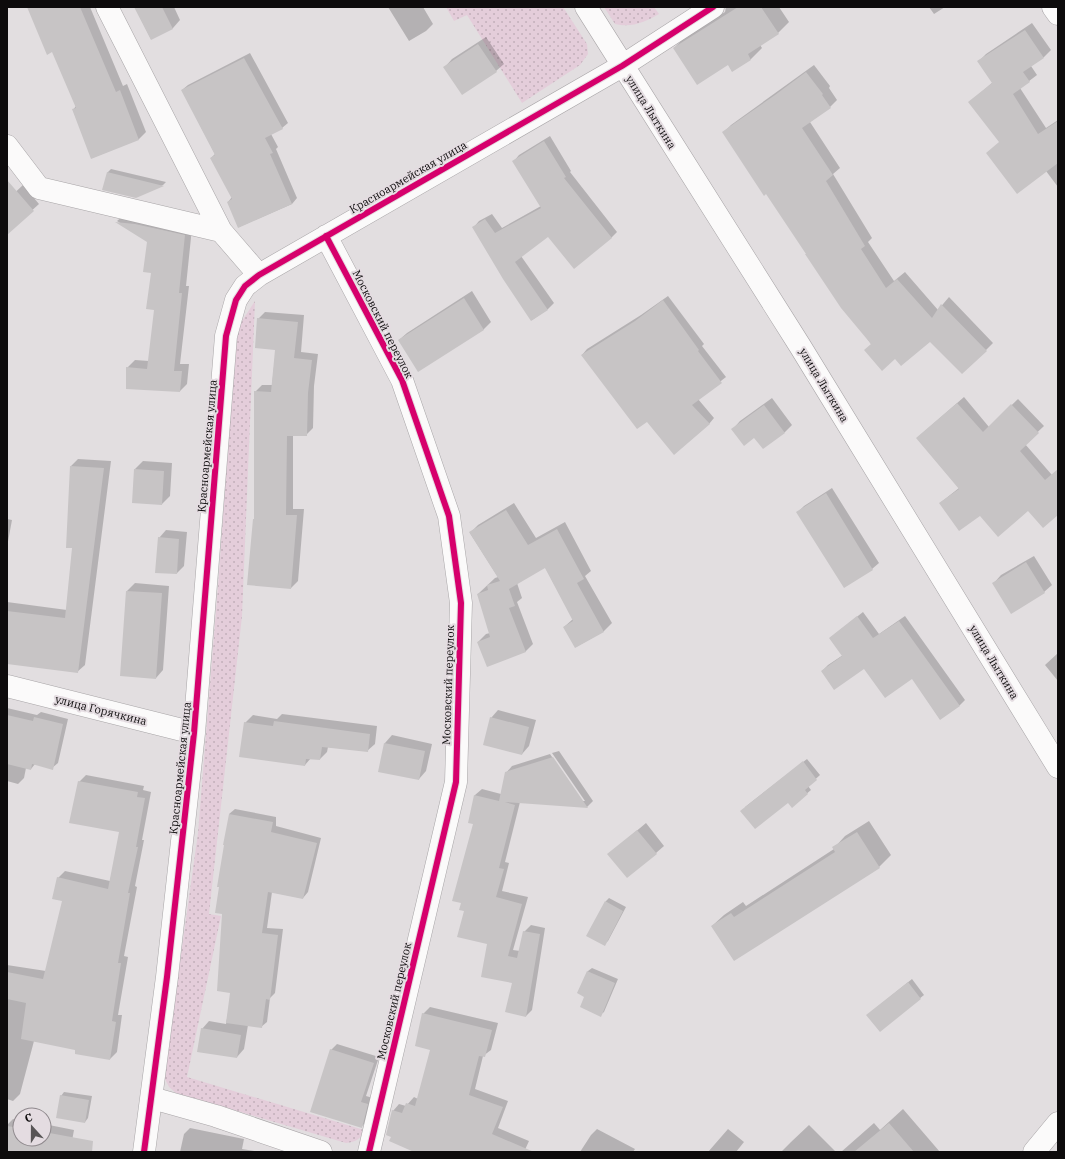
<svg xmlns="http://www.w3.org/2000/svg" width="1065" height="1159" font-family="'IBM Plex Serif',serif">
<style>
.grass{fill:url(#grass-dots)}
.shadow{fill:#0003}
.building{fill:#c7c4c5}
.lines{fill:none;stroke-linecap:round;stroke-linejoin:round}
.minor-casing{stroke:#a8a5a7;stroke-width:23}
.minor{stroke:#fbfafa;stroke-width:22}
.cycleway-casing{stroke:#e4dce1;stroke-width:8}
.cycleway{stroke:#d6006c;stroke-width:6}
.labels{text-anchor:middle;stroke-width:4;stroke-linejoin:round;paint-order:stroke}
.street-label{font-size:11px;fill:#0d0b0c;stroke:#e4dce1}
</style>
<defs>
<pattern id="grass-dots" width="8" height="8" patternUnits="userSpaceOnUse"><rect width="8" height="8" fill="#e4cdda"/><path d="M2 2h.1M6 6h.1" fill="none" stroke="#c2afba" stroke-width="1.8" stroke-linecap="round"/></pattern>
</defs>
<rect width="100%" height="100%" fill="#e2dee0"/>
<!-- grass -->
<path class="grass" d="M446,7H563L587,44L588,54L580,65L522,103L467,15L454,21Z
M604,7H654L659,14C645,22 632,28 615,24Z
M255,301L242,616L209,914L221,916L187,1077L364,1130C361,1139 356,1142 346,1143L176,1093L169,1087L164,1077L198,833L219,574L235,342L240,324Z"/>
<!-- shadow -->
<path class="shadow" d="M28,7H90L123,86L127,84L146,132L139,139L92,158L73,110L76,106L53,51Z
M135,7H174L180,20L173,28L151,39Z
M388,7H423L433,24L426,31L409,41Z
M726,7H779L789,22L778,33L760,45L762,48L751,59L732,71L728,64L674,48L685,37L725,12Z
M929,7H945L934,14Z
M1032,23L1051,50L1044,57L1031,66L1037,75L1020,88L1046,128L1058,120V187L1046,171L1000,142L970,102L993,82L979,61L986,54Z
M486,37L504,64L496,71L445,67L452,59Z
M250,53L288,123L282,128L271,134L278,147L276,149L297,198L292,204L239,227L228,202L232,197L211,158L215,154L182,90L188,85Z
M814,65L830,86L829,88L837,100L830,107L810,122L840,168L833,174L872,238L868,242L894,281L905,272L938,310L949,297L993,343L986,350L931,340L896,358L871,344L724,132L731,125Z
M550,136L571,171L570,172L617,232L611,238L548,236L521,256L554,303L548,309L532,320L474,227L479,221L492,214L502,228L541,206L514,161L519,155Z
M111,169L166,182L163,185L136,197L107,173Z
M23,185L39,204L7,233V200Z
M124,215L192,228L186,286H189L180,364H189L187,384L180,391L127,368L135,360L149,361L155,309L148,241L117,221Z
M472,291L491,322L483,330L399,340L407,333Z
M668,296L704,344L702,346L726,377L698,399L714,418L709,424L647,420L582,355L587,349L641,315Z
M265,312L304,315L301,352L318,354L314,386L313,428L306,435H293V509H304L298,581L291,588L255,519V392L262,385H272L276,349L258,319Z
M964,397L989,427L1018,399L1044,426L1025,444L1052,475L1058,470V513L1028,510L980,515L940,503L959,488L917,438Z
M772,398L792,425L785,432L763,448L755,437L733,429L740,421Z
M78,459L111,461L85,665L77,672L7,663V602L67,610L73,547L71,466Z
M143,461L172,463L170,496L162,504L135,469Z
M832,488L879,563L872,569L844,586L798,512L804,506Z
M514,503L536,538L565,522L591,571L585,576L612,623L604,631L576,647L564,627L573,619L545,567L517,583L522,598L517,602L533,644L525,652L478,642L486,634L490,633L478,594L495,578L498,577L470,533L478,525Z
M7,519L12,520L7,547Z
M166,530L187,532L184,566L177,573L159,538Z
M1034,556L1052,585L1044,592L994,583L1001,575Z
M135,583L169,586L163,670L156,678L127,591Z
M863,612L879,634L905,616L965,700L960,705L940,719L912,677L864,667L822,671L828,665L843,655L830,638Z
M1058,653V681L1045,665Z
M7,708L37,715L41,712L68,719L58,763L52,768L35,764L31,769L26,768L24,778L18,784L7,781Z
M498,710L536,720L529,746L522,754L491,718Z
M282,714L377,726L375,744L367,751L328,747L327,752L320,759L311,758L305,765L245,723L253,715L277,719Z
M392,735L432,744L426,771L419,779L379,771L385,743Z
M559,751L593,801L587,807L520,802L505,862L509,863L502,891L528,897L513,950L520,951L524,932L531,925L545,928L532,1010L526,1016L513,982L465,910L474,823L469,822L475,795L482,789L501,794L506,773L512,766L550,754L582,801H585L552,753Z
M807,759L820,775L808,786L811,790L792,806L788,801L745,807Z
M86,775L144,786L143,790L151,792L142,840H144L135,886L137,887L124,956L128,957L118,1015H122L117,1052L110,1059L76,1049L34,1041L20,1094L13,1101L7,1099V965L46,971L63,900L58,878L65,871L110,881L121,832L79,782Z
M235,809L276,817V826L321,838L308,892L303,898L272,892L267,928L283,929L275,993L270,998L267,1022L261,1027L248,1025L244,1049L237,1057L202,1029L209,1021L226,1024L232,992L229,814Z
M869,821L891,855L879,867L734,960L712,926L724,915L743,902L746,906L834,849V848L845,836Z
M646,823L664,846L656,853L609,854Z
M609,898L626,907L608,941L604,944L606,901Z
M592,968L618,979L604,1012L600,1015L586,996L579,993L588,971Z
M912,979L924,995L880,1030L871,1012Z
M430,1007L498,1023L491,1050L483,1056L475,1089L508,1101L498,1128L529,1141L524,1152H416L393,1136V1111L399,1104L406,1106L414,1097L418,1099L431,1049L423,1014Z
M337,1044L379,1057L366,1096L373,1098L367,1121L361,1127L331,1050Z
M64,1092L92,1096L88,1118L85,1122L61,1096Z
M903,1109L940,1152H841L874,1123L880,1130Z
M13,1119L20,1120V1139H44V1124L74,1130L70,1152H7V1125Z
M809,1125L836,1152H781L791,1142Z
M190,1128L244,1139L242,1149L261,1152H180L184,1134Z
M597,1129L635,1149L633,1152H580L591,1135Z
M728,1129L744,1142L736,1152H708Z"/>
<!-- building -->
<path class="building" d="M27,7H80L116,92L120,90L139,140L91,159L72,109L76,108L52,52L47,55Z
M134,7H162L173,29L151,40Z
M738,7H761L779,34L748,54L751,60L732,72L728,65L697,85L673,48Z
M1025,30L1044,58L1023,72L1030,82L1013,94L1038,134L1058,121V163L1017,194L986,153L999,142L968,102L992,83L977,61Z
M478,44L497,72L462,95L443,67Z
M244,58L283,129L265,138L273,153L270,154L292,204L238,228L227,202L232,199L210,158L215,155L181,90Z
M806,72L823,94L822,95L831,108L802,128L833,175L826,181L865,246L861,249L886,288L897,279L932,318L941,304L987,351L962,374L930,342L901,366L895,359L882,371L864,350L871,344L841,308L805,254H806L766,194L764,196L722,132L775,95Z
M544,141L566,177L564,178L612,238L574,269L548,237L515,262L548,310L531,321L503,279L472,227L485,219L495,233L541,208L512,161Z
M107,172L164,186L136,198L102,190Z
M7,180L34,211L7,235Z
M115,222L135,224L185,235L179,293H182L174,371H182L180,392L126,389V367L147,369L154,310L146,309L151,273L143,272L147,242Z
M464,298L484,330L418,372L398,340Z
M663,300L699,350L698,351L722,383L692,405L710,424L674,455L647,422L637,429L581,355L635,321Z
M257,318L298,322L294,358L312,360L308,393L307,436H287L286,515H297L291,589L247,585L253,519H254V391L271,392L275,350L255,348Z
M957,403L983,432L1011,404L1039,433L1020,451L1045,480L1058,469V515L1043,528L1028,511L998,537L980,516L959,531L939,503L959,489L916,438Z
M764,405L785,433L763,449L754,438L744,446L731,429Z
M70,466L104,468L78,673L7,664V611L65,618L72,548H66Z
M134,469L164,471L162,505L132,503Z
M826,493L873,570L844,588L796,512Z
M506,510L528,545L557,529L584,579L577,583L604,632L575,648L563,627L573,621L545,568L509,589L515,606L509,608L526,652L487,667L477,642L490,637L477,594L488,590L487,585L500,581L469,532Z
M158,537L179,539L177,574L155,573Z
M1026,562L1045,593L1011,614L992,583Z
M126,591L162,593L156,679L120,676Z
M857,616L873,638L899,621L960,706L940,720L912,679L885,698L864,669L834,690L821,671L842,656L829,638Z
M7,715L33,721L34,717L63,724L53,770L32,764L31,770L7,764Z
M490,717L529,727L522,755L483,745Z
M274,721L370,734L368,752L322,747L320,760L306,759L305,766L239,757L244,722L273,726Z
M384,743L425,751L419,780L378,772Z
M553,757L588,808L505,802L515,805L499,868L504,869L496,897L522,904L508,956L517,958L523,931L540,934L526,1017L505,1012L512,983L481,977L487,944L457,937L464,911L459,910L461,903L452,901L473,824L468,823L474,795L499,801L505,772Z
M803,761L817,780L805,790L808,794L792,808L788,803L755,829L740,811Z
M78,781L138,792L137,797L145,798L136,847H138L128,893H130L118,963H121L112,1021L116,1022L110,1060L75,1054V1050L21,1039L26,1003L7,999V972L43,979L62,901L52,899L57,877L108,889L119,832L69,823Z
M229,814L273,822L271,832L317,843L303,899L268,892L262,933L278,935L270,1000L266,999L262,1028L226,1023L230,993L217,991L222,914L215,913L219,887H217L224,845H223Z
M637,830L657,854L627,878L607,854Z
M857,832L880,868L734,961L711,926L731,913L734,917L835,852L832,847Z
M605,901L623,911L605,946L586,936Z
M587,971L615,983L601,1017L580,1007L584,997L577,993Z
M908,982L921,999L880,1032L866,1015Z
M422,1013L492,1030L485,1057L479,1056L469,1095L503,1107L492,1134L534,1152H414L389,1141L391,1137L386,1135L392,1110L402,1113L406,1103L415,1106L430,1050L415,1046Z
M201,1028L241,1035L237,1058L197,1052Z
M330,1049L374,1063L361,1102L368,1104L362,1128L310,1112Z
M60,1095L89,1100L85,1123L56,1118Z
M889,1123L914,1152H854Z
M7,1126L20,1128V1139H44V1132L93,1141L92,1152H7Z"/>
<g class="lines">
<!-- minor casing -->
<g class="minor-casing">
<path id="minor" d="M586,7L800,346L1058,767
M1053,7L1058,14
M7,146L39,188L221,231L107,7
M221,231L259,275
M326,236L402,380L449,516L461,603L456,782L369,1152
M7,686L194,733
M152,1098L216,1116L321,1152
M144,1152L167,977L194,733L226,336L236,300L245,286L259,275L622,66L713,7
M1034,1152L1058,1123"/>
</g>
<!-- minor -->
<use href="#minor" class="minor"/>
<!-- cycleway casing -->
<g class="cycleway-casing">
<path id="cycleway" d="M326,236L402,380L449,516L461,603L456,782L369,1152
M144,1152L167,977L194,733L226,336L236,300L245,286L259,275L622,66L713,7"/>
</g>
<!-- cycleway -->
<use href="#cycleway" class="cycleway"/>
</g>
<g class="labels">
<!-- street labels -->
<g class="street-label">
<text transform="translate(651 112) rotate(58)" y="4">улица Лыткина</text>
<text transform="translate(408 177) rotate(-30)" y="4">Красноармейская улица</text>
<text transform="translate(383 324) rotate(63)" y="4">Московский переулок</text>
<text transform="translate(824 385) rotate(59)" y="4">улица Лыткина</text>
<text transform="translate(207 446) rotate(-85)" y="4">Красноармейская улица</text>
<text transform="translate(994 662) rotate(59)" y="4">улица Лыткина</text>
<text transform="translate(448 685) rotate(-88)" y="4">Московский переулок</text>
<text transform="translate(101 710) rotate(14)" y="4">улица Горячкина</text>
<text transform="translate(180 768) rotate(-84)" y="4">Красноармейская улица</text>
<text transform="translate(394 1001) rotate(-77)" y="4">Московский переулок</text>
</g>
</g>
<!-- border -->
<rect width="1065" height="1159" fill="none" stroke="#0d0b0c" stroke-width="16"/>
<!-- north arrow -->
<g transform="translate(32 1127) rotate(339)"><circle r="19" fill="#e4dce1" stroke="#8e888c"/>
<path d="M0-3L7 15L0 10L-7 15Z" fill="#585556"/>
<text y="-6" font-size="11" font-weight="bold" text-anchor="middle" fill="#0d0b0c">С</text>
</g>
</svg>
